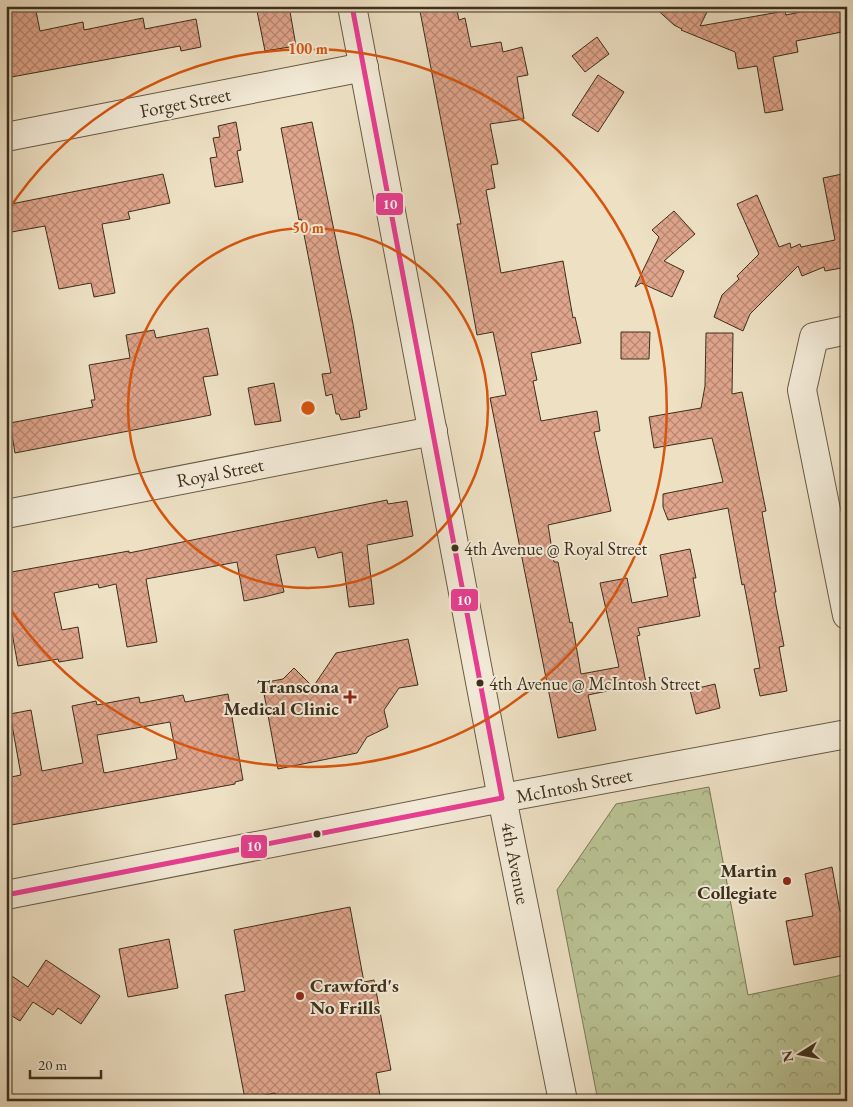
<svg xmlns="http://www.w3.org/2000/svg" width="853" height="1107" font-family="'EB Garamond',serif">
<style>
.park{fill:url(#park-crowns);stroke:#7b7858}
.building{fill:url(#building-cross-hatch);stroke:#3d2f1c;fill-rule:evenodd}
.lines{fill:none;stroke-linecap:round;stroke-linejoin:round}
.minor-casing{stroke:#695b46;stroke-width:30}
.tertiary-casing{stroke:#695b46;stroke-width:30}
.minor{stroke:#f3ebd8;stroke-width:28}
.tertiary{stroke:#f3ebd8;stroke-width:28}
.bus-1-casing{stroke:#f3ebd8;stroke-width:9}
.bus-1{stroke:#e93d93;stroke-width:5}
.ring{fill:none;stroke:#d7550e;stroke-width:2.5}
.bus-dot{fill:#3d2f1c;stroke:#f3ebd8;stroke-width:2}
.poi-dot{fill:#8f2418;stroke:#f3ebd8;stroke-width:2}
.labels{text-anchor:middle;stroke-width:4;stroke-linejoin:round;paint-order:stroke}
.bus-label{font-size:18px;fill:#3d2f1c;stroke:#f3ebd8;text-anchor:start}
.street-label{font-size:19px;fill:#3d2f1c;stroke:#f3ebd8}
.poi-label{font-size:19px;font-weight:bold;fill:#3d2f1c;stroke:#f3ebd8;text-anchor:end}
.centre{fill:#d7550e;stroke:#f3ebd8;stroke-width:2.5}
.ring-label{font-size:15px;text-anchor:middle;font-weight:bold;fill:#d7550e;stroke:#f3ebd8;stroke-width:4;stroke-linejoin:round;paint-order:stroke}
.line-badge{stroke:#f3ebd8;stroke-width:2}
.badge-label{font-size:14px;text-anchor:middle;font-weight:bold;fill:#fff}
</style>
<defs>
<pattern id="park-crowns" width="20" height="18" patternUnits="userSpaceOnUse" patternTransform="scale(1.25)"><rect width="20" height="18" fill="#b9c293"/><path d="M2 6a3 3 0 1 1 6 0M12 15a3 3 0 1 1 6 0" fill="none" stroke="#989e77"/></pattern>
<pattern id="building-cross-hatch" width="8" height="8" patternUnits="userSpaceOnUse" patternTransform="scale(1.25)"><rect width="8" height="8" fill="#e0a58c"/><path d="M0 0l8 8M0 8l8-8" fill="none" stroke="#b78772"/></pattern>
</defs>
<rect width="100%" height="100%" fill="#ede0c3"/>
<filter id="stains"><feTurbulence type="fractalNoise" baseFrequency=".004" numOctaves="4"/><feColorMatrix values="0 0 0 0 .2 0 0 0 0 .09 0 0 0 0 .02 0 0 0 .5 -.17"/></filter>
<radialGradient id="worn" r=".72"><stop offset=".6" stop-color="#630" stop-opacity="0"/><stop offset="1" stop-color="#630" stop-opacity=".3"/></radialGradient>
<!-- park -->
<path class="park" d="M709,787L748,995L847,974V1101H598L557,890L616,804Z"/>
<!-- building -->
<path class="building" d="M6,6H35L40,31L83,22L84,30L143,18L145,29L196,19L201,47L181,51L180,46L6,78Z
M285,6H289L296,46L265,51L257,11Z
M419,6H456L459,20L465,18L471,47L501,42L503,52L522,47L528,75L517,77L524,119L490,124L498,164L491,165L495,188L486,190L501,273L563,261L573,318L575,317L581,343L531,353L537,380L533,381L541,421L597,411L600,431L594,432L611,511L548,525L554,562H558L570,623L572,622L581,674L619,667L600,583L627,578L632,603L668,596L660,555L690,549L696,578H693L700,616L638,628L640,635L637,636L646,683L588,695L596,730L558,738L490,398L506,395L493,332L477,335L457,224H461Z
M653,6H710L700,26L785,11L786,15L829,6H847V31L796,41L798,52L773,57L783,110L765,113L757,66L738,69L735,52L681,30L682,29L674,25Z
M597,37L609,54L585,72L572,56Z
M598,75L624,92L598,132L572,115Z
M236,122L241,150L237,151L243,182L215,187L210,158L217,157L213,138L220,137L218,126Z
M312,122L353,324L367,409L359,411L360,417L341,420L339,414H336L332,394L326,396L322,374L331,373L301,219L299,220L281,128Z
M847,173V267L825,271L824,267L802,276L798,266L750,314L743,331L714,317L722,295L739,279L737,276L759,254L737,204L757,195L779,247L790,243L791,248L800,244L801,247L835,240L823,178Z
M163,174L170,203L128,212L130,219L102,224L115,293L94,297L91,283L59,289L45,226L6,233V205Z
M674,211L695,234L664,261L684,271L672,297L641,283L635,287L659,237L652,230Z
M208,328L218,375L203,377L211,415L15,453L10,423L93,407L91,400H95L89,365L130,358L126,335L154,330L156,338Z
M621,332H650L649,359H621Z
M706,333H733L732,394L742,392L766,511L762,512L776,592H774L776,605L784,646L779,647L787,691L760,696L754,669L760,668L744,584L742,585L728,508L668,520L663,507V494L723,482L712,438L654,448L649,417L701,408L705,386Z
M274,383L281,421L255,425L248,388Z
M387,500L388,504L407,501L413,536L367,545L374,604L349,607L342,552L318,558L315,547L276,555L284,592L264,597L244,601L237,562L146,579L157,642L127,647L116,584L99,588L98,584L54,593L62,630L78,627L83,658L59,662L58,659L18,666L6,600V573L129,551V553Z
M408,639L418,685L399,688L384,710L388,727L367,737L357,753L278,769L262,683L283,679L294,668L313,687L336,653Z
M715,684L720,708L696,714L690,690Z
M228,694L243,780L235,782V784L6,826V778L21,775L10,714L31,710L42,771L83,763L72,706L96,701L97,705L139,697L140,703L183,695L185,702ZM170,722L177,759L104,773L97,735Z
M832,867L840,911L847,909V955L794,965L786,921L813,916L805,874Z
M350,907L364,982L374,980L391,1070L376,1073L381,1101H276L275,1093L245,1099L225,995L245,991L234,930Z
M169,939L178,988L128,997L119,949Z
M46,960L100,996L81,1024L58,1008L53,1015L33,1002L20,1021L6,1012V972L28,987Z"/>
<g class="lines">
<!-- minor casing -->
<g class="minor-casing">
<path id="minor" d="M6,137L364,67
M847,330L814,337L802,390L847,615
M6,514L433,431
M6,895L502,798L847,734"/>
</g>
<!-- tertiary casing -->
<g class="tertiary-casing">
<path id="tertiary" d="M352,6L502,798L563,1101"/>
</g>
<!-- minor -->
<use href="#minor" class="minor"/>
<!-- tertiary -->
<use href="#tertiary" class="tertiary"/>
<!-- bus-1 casing -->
<g class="bus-1-casing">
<path id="bus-1" d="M352,6L502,798
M6,895L502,798"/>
</g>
<!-- bus-1 -->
<use href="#bus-1" class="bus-1"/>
</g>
<!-- distance rings -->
<g class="ring">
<circle cx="308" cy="408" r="180"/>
<path d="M7 212A359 359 0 1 1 7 604"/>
</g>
<!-- markers -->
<g class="bus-dot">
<circle cx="455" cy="548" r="4.5"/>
<circle cx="480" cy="683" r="4.5"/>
<circle cx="317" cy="834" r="4.5"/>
</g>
<g class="poi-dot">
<path d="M347.5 689.5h5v5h5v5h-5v5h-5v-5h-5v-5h5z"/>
<circle cx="787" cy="881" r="5"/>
<circle cx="300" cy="996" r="5"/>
</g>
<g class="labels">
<!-- bus labels -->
<g class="bus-label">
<text x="464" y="555">4th Avenue @ Royal Street</text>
<text x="489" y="690">4th Avenue @ McIntosh Street</text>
</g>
<!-- street labels -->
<g class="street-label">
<text transform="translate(185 102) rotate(-11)" y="7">Forget Street</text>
<text transform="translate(220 472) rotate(-11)" y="7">Royal Street</text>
<text transform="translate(574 785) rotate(-11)" y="7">McIntosh Street</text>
<text transform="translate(516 863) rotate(79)" y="7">4th Avenue</text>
</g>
<!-- poi labels -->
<g class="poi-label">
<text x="339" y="693">Transcona<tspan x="339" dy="22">Medical Clinic</tspan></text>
<text x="777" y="877">Martin<tspan x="777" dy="22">Collegiate</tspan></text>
<text x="310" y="992" text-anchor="start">Crawford's<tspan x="310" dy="22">No Frills</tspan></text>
</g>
</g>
<circle cx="308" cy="408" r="8" class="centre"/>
<g class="ring-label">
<text x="308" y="54">100 m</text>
<text x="308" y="233">50 m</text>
</g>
<g class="line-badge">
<rect x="375" y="192" width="29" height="24" rx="5" fill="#e93d93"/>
<rect x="450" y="588" width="29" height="24" rx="5" fill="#e93d93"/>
<rect x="240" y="834" width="28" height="25" rx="5" fill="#e93d93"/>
</g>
<g class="badge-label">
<text x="390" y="209">10</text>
<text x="464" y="605">10</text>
<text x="254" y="851">10</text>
</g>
<!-- margin -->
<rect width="853" height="1107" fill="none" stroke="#ede0c3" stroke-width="25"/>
<rect x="8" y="8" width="838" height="1092" fill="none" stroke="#3d2f1c" stroke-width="2.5"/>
<rect x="12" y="12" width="828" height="1082" fill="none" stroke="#3d2f1c"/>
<!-- north arrow -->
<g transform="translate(800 1054) rotate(259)" stroke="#f3ebd8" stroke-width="4" paint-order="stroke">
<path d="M0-4L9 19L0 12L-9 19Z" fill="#3d2f1c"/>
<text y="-8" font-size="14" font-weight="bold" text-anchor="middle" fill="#3d2f1c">N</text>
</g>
<!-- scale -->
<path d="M30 1070v8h71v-8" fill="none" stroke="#3d2f1c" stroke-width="2.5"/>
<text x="38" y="1070" font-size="15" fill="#3d2f1c" stroke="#f3ebd8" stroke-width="4" paint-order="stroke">20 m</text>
<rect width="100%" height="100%" filter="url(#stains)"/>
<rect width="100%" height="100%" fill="url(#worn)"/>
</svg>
